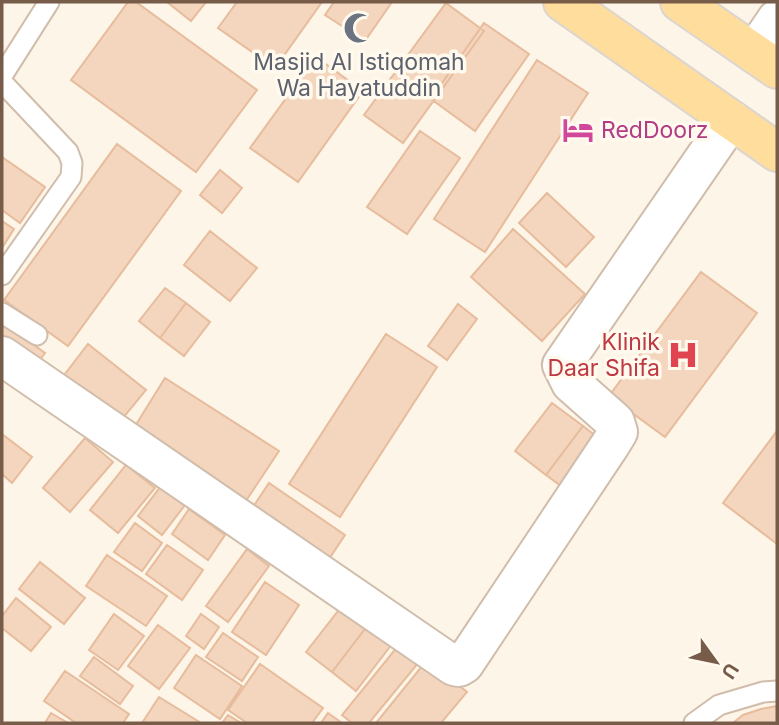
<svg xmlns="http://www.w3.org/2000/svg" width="779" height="725" font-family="Inter,sans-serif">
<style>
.building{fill:#f4d5bd;stroke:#e7bc9d;stroke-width:2}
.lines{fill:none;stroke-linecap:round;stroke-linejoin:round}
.lane-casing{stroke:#d0bdac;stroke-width:23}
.street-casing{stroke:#d0bdac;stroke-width:42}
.primary-casing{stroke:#dcd5d0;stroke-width:42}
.lane{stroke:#fff;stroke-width:19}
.street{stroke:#fff;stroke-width:38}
.primary{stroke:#fedd9d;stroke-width:38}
.labels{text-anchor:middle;stroke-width:7;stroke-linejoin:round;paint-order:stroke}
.worship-label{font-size:23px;fill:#5b616d;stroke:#fff9ee}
.hotel-label{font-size:23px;fill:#b23c85;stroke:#fff9ee;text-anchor:start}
.health-label{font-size:23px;fill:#be3a42;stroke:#fff9ee;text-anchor:end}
</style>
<rect width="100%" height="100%" fill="#fdf5e7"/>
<!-- building -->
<path class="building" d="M128,2H136L257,90L196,172L71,80Z
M167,2H206L191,21Z
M237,2H322L275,68L218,28Z
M334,2H392L365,41L325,15Z
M446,3L484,31L403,143L364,115Z
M484,23L529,54L475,131L431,99Z
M316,57L363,91L298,182L250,148Z
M537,60L588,93L485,252L434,219Z
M420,131L460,158L407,234L367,207Z
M117,144L181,191L68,346L4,300Z
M2,157L45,187L20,223L2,210Z
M220,170L242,188L222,213L200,195Z
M547,193L594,237L566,267L519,223Z
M2,221L14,229L2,248Z
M513,229L585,294L542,341L471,277Z
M210,231L257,268L230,301L184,265Z
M701,272L757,313L665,437L609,396Z
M165,288L186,303L160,338L139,321Z
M186,303L210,322L184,356L160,338Z
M458,304L477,319L447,360L428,346Z
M2,322L45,353L30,373L2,353Z
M386,334L437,367L340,517L289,484Z
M88,344L146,390L114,429L55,387Z
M165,378L279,451L238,513L129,436Z
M552,403L583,426L546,475L515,451Z
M583,426L605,443L568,491L546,475Z
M777,431V544L723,503Z
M2,434L32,457L12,483L2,474Z
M85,438L113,462L70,512L43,488Z
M126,465L155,488L118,533L90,510Z
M269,483L345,535L321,571L245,519Z
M161,486L185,505L162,535L138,516Z
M189,509L225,535L208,560L172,534Z
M135,523L162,543L142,571L114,552Z
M167,545L203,570L182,600L146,574Z
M247,549L269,566L228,622L206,606Z
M107,555L167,596L146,626L86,586Z
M40,562L85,598L64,624L19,589Z
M265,582L299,605L266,655L232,632Z
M16,598L51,627L31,651L2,628V616Z
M342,606L368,625L332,672L306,652Z
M114,614L144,636L118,670L89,650Z
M201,614L219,627L204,649L186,636Z
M158,625L190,648L159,689L128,666Z
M368,625L392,644L356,691L332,672Z
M223,633L258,657L242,681L206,657Z
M398,646L419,662L369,723H352L342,715Z
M196,655L242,686L220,719L174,688Z
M94,657L133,686L120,704L80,676Z
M427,660L467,692L441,723H376Z
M260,664L323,708L312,723H247L228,710Z
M65,671L129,714L123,723H76L44,701Z
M159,697L201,723H142Z
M777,706V723H733L743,715L761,709Z
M51,713L68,723H45Z
M328,713L342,723H321Z
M228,715L241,723H222Z"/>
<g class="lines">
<!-- lane casing -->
<g class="lane-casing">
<path id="lane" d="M2,76L49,2
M2,82L68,152L72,163L71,177L2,275
M2,313L37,335
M694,723L719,705L763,692L777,691"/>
</g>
<!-- street casing -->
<g class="street-casing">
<path id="street" d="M754,53L777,19
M2,356L454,666L459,667L464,664L610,445L618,432L615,422L571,383L562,365L731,120"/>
</g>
<!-- primary casing -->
<g class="primary-casing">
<path id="primary" d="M563,2L777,152
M680,2L777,69"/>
</g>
<!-- lane -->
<use href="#lane" class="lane"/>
<!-- street -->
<use href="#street" class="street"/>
<!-- primary -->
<use href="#primary" class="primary"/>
</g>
<!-- icons -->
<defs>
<g id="mosque-bare" transform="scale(2.415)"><path d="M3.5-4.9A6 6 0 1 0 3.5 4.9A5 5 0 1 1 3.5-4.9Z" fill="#6b7280" stroke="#fff9ee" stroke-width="2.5" paint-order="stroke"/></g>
<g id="hotel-bare" transform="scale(2.415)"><path d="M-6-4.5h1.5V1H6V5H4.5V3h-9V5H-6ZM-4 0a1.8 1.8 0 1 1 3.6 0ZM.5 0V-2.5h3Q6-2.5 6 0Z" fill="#d1479c" stroke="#fff9ee" stroke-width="2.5" paint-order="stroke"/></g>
<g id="hospital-bare" transform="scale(2.415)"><path d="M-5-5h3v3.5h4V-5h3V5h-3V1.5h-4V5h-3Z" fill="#e0444e" stroke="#fff9ee" stroke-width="2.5" paint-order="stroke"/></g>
</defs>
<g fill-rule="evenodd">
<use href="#mosque-bare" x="359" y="28"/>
<use href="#hotel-bare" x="578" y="130"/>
<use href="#hospital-bare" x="683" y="355"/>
</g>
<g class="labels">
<!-- worship labels -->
<g class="worship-label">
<text x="359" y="70">Masjid Al Istiqomah<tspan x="359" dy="26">Wa Hayatuddin</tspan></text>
</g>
<!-- hotel labels -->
<g class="hotel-label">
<text x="601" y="138">RedDoorz</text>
</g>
<!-- health labels -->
<g class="health-label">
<text x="660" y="350">Klinik<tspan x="660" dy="26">Daar Shifa</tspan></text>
</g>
</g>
<!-- border -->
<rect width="779" height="725" fill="none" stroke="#785c4a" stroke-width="7"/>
<!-- north arrow -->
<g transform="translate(716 662) rotate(123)" stroke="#fff9ee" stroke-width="5" paint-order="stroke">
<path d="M0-5L12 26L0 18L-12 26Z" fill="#785c4a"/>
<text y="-10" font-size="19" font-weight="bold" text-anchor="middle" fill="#785c4a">U</text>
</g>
</svg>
